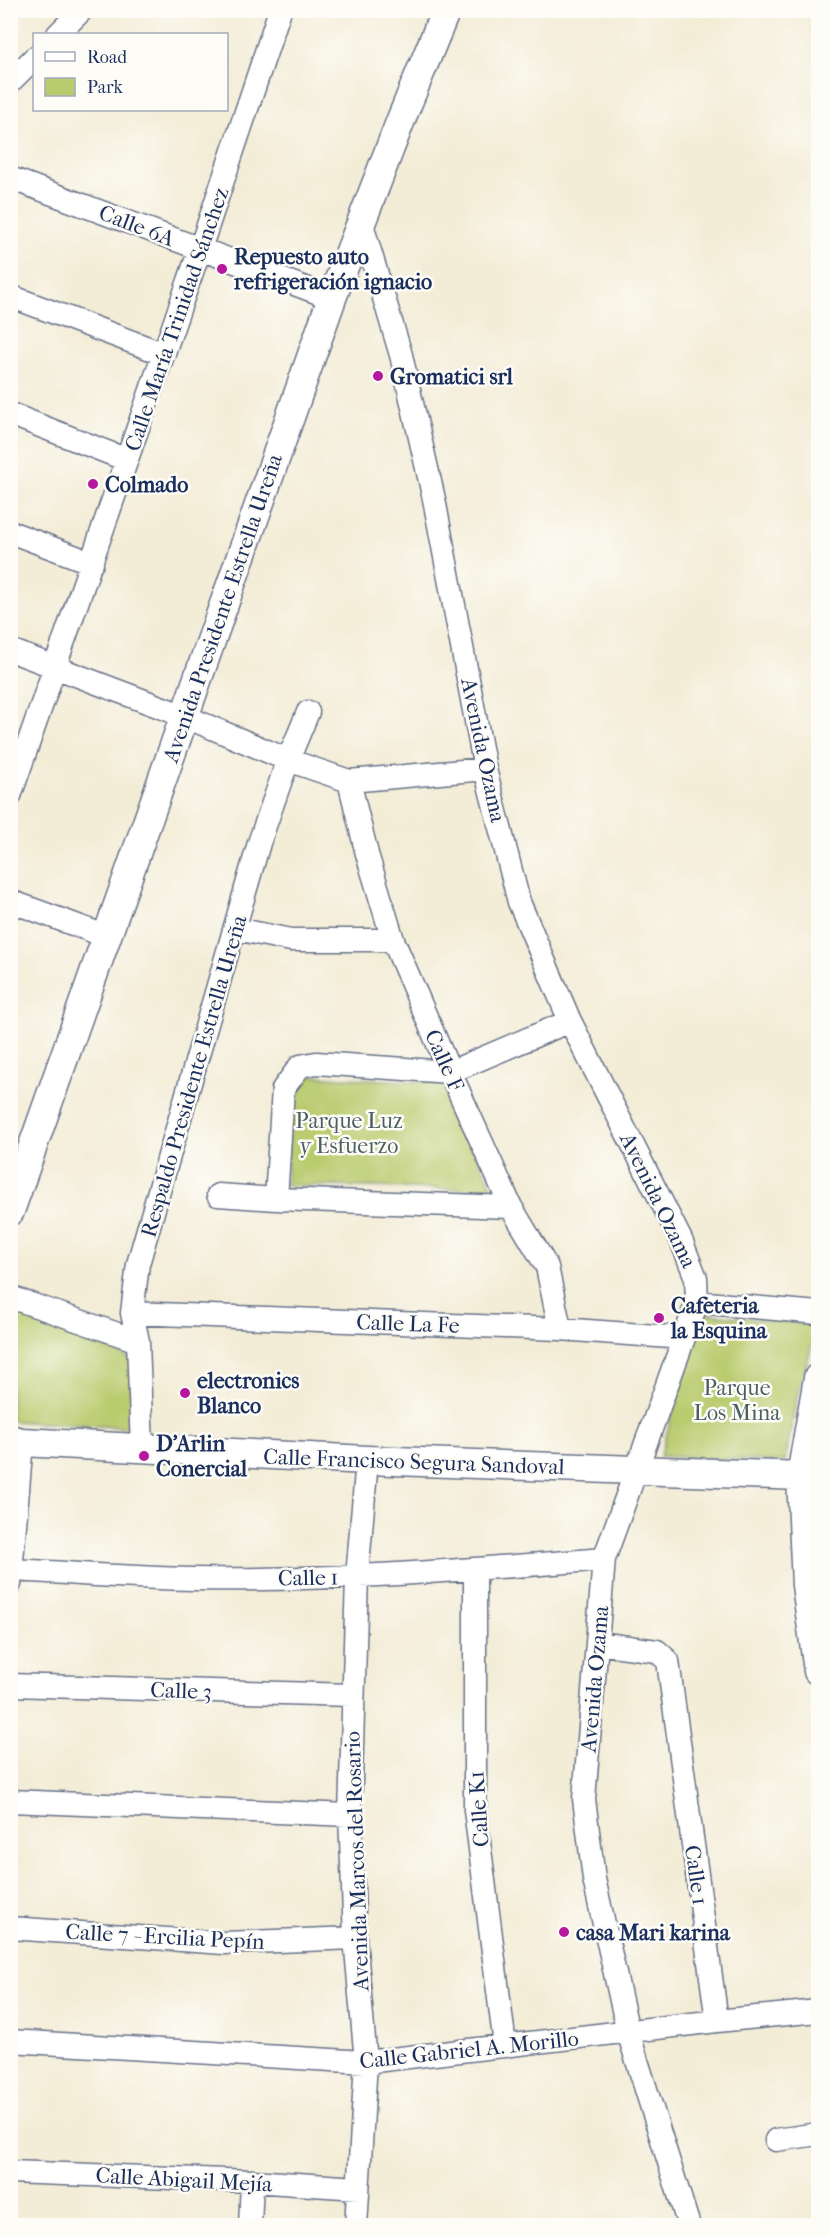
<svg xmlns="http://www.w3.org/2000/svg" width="829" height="2236" font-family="'IM FELL French Canon',serif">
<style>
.green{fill:#bacb6e;stroke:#6a7d66;stroke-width:1.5}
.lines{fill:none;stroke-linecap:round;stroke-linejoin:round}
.minor-casing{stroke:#677188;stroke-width:25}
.major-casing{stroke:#677188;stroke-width:31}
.minor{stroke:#fff;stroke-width:22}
.major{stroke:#fff;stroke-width:28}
.poi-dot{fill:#b5179e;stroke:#fdfcf7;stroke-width:2}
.labels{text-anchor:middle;stroke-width:5;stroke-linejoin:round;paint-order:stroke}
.street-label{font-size:22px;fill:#1b2f5e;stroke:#fdfcf7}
.poi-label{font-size:22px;font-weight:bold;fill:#1b2f5e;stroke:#fdfcf7;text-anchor:start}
.park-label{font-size:22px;fill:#4b5e63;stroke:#fdfcf7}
</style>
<rect width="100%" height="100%" fill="#fdfcf7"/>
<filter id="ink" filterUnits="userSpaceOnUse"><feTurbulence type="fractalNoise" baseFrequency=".0167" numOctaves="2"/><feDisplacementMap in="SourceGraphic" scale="12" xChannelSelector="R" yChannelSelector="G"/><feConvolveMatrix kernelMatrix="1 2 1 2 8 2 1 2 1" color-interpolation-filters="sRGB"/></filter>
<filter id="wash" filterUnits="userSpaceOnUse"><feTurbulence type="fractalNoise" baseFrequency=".008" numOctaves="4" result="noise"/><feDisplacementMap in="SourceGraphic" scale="24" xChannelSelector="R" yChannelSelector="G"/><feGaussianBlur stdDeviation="1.35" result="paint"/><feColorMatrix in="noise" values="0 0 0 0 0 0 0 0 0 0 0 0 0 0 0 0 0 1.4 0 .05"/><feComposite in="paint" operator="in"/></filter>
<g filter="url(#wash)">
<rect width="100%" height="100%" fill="#f3ecd6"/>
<!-- green -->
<path class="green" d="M311,1076L442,1083L494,1190L286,1185L292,1093Z
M10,1302L133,1360L131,1428L11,1421Z
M702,1313L818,1326L798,1391L785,1462L660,1456Z"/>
</g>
<g filter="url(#ink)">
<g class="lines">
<!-- minor casing -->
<g class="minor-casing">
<path id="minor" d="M58,34L82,10
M10,82L34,58
M10,178L332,298
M361,221L401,355L434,499L485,769L519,902L570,1021L681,1240L696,1278L697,1302L604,1559L584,1799L594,1879L628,2032L689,2226
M10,296L164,354
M10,414L127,460
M10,532L92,563
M10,650L184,716L288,760L349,781L485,769
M349,781L367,854L393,940L450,1072L511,1207L547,1267L560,1329
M10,796L200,249L280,10
M10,901L108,937
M236,929L291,940H393
M218,1195L276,1199L511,1207
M276,1199L283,1089L300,1066L316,1063L450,1072L570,1021
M10,1297L138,1341
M697,1302L818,1313
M132,1313L560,1329L684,1338
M142,1449L138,1341L132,1313L138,1264L259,843L288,760L308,712
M11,1570C72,1573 133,1578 194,1579C331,1581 467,1570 604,1559
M475,1570V1810L505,2046
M10,1584L22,1442
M598,1643L657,1651L668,1661L717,2021
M10,1685L352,1695
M10,1801L350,1815
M10,1928L224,1943L355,1938
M10,2041L366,2062L717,2021L818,2011
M776,2140L818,2134
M10,2172L252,2181L358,2188
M250,2226L252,2181
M356,2226L366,2062L355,1938L350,1815L357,1577L367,1460"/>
</g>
<!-- major casing -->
<g class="major-casing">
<path id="major" d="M10,1211L332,298L402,117L446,10
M818,1378L801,1476L806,1585L818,1671
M10,1439L22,1442L367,1460L801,1476"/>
</g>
<!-- minor -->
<use href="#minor" class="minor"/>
<!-- major -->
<use href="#major" class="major"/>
</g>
</g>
<!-- markers -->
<g class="poi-dot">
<circle cx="222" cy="269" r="6"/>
<circle cx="378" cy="376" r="6"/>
<circle cx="93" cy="484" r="6"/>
<circle cx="659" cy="1318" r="6"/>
<circle cx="185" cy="1393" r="6"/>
<circle cx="144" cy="1456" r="6"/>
<circle cx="564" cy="1932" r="6"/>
</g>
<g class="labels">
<!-- street labels -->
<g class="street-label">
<text transform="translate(137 225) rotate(21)" y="8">Calle 6A</text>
<text transform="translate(176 319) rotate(-71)" y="8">Calle María Trinidad Sánchez</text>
<text transform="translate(222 608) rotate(-71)" y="8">Avenida Presidente Estrella Ureña</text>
<text transform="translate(484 750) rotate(78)" y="8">Avenida Ozama</text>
<text transform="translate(445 1060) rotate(66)" y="8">Calle F</text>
<text transform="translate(193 1076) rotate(-74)" y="8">Respaldo Presidente Estrella Ureña</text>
<text transform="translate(659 1200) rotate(64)" y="8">Avenida Ozama</text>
<text transform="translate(408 1323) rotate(2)" y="8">Calle La Fe</text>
<text transform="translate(414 1461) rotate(2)" y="8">Calle Francisco Segura Sandoval</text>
<text transform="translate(308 1577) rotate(-1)" y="8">Calle 1</text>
<text transform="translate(594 1679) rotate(-85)" y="8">Avenida Ozama</text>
<text transform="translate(181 1690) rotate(2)" y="8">Calle 3</text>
<text transform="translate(478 1809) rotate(-94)" y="8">Calle K1</text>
<text transform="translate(356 1861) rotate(-92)" y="8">Avenida Marcos del Rosario</text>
<text transform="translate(697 1875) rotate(82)" y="8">Calle 1</text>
<text transform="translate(165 1936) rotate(3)" y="8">Calle 7 - Ercilia Pepín</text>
<text transform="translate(469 2049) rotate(-6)" y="8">Calle Gabriel A. Morillo</text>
<text transform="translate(184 2179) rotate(3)" y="8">Calle Abigail Mejía</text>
</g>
<!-- poi labels -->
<g class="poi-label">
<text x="234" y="264">Repuesto auto<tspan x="234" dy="25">refrigeración ignacio</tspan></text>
<text x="390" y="384">Gromatici srl</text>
<text x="105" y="492">Colmado</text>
<text x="671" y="1313">Cafeteria<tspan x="671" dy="25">la Esquina</tspan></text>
<text x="197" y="1388">electronics<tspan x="197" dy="25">Blanco</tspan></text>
<text x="156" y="1451">D’Arlin<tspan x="156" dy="25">Conercial</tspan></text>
<text x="576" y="1940">casa Mari karina</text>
</g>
<!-- park labels -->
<g class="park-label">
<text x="349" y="1128">Parque Luz<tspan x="349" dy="25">y Esfuerzo</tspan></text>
<text x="737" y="1395">Parque<tspan x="737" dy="25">Los Mina</tspan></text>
</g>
</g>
<!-- margin -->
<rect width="829" height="2236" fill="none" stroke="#fdfcf7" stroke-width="36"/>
<!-- legend -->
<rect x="33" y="33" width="195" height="78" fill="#fdfcf7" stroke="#a3aaba" stroke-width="1.5"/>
<rect x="45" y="52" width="30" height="9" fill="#ffffff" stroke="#a3aaba" stroke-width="1.5"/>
<text x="87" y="63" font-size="18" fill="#1b2f5e">Road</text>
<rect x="45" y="78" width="30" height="18" fill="#bacb6e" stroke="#a3aaba" stroke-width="1.5"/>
<text x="87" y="93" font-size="18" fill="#1b2f5e">Park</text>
</svg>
